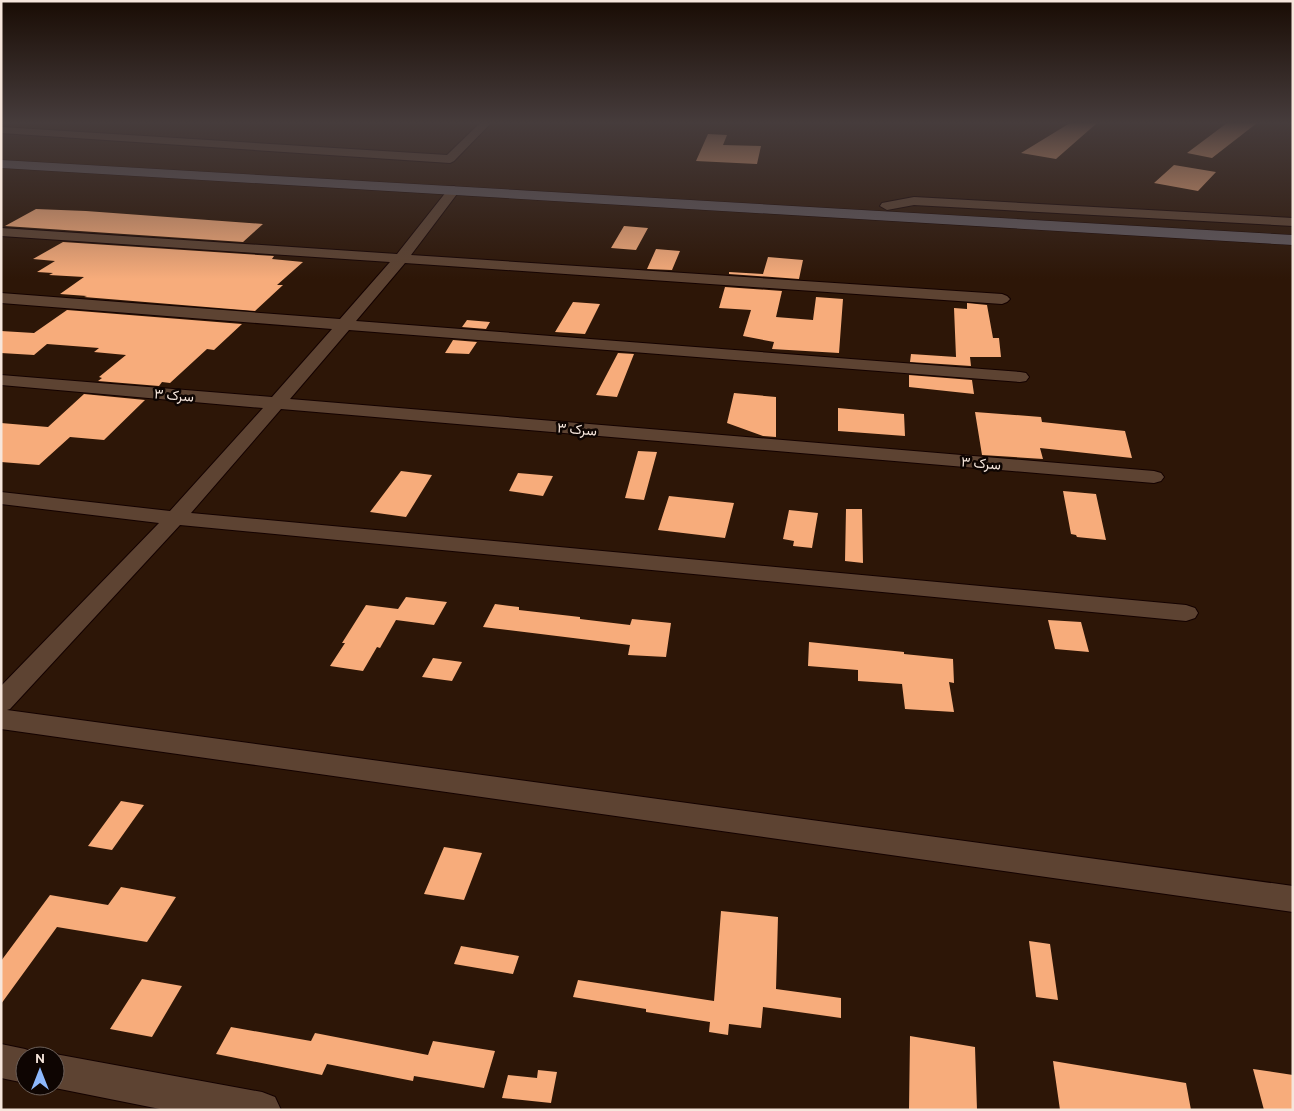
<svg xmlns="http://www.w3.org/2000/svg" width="1294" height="1111" font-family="Overpass,Vazirmatn,sans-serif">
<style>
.building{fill:#f7ac7b}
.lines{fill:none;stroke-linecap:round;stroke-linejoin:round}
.minor-casing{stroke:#140200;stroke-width:2}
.secondary-casing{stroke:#140200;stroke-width:1}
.minor{fill:#5d4332;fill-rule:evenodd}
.secondary{fill:#60585d;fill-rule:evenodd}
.labels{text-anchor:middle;stroke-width:5;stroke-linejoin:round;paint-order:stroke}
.street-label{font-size:14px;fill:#f6e6dc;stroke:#0e0502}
</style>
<rect width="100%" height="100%" fill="#2d1607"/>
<!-- building -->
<path class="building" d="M1070,123H1097L1056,159L1021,153Z
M1227,123H1257L1212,158L1187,153Z
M708,134L727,135L723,145L761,146L757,164L696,161Z
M1174,165L1216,172L1198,191L1154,183Z
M36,209L86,211L263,224L243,242L5,226Z
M624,226L648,228L636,250L611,248Z
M63,242L274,256L272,259L303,262L277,285H283L255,311L84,297L87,296L60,294L84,277L49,275L53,273L37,272L55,261L33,259Z
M656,249L680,251L672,270L647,269Z
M768,257L803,260L799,279L729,274V272L763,274Z
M725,287L782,291L776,317L813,320L816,297L843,299L839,353L772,349L774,342L743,336L751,310L719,308Z
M573,302L600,304L585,334L555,332Z
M967,303L987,305L993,338H999L1001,357H964H970L971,366L910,362L911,354L956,357L954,308L967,309Z
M67,310L242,324L214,350L207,349L170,383L162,382L159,386L98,381L102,378L99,377L126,355L94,352L99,348L47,344L34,355L1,353V331L34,333Z
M467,320L490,322L486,329L462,327Z
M453,340L477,342L469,354L445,353Z
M618,353L634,354L617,397L596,395Z
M909,375L972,380L974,394L909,387Z
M734,393L776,397V437L763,436L727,423Z
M84,394L145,400L104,440L70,437L39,465L1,462V423L48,427Z
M838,408L904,414L905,436L838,431Z
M975,412L1041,417L1042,422L1125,431L1132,458L1040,448L1043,459L982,455Z
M638,451L657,452L644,500L625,498Z
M401,471L432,475L406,517L370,512Z
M518,473L553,476L543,496L509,491Z
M1063,491L1096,494L1106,540L1077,537L1076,535L1071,534Z
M669,496L734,503L725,538L658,530Z
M846,509H862L863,563L845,561Z
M789,510L818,513L812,548L793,546L794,541L783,539Z
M406,597L447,602L434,625L396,620L380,648L377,647L363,671L330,666L345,643H342L366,605L398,609Z
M495,604L519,607V610L580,617V619L630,625L632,619L671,623L666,657L628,655L630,645L483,627Z
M1048,620L1081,622L1089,652L1055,649Z
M809,642L904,652V654L953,659L954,683L949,682L954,712L905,709L902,684L858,681V670L808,666Z
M433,658L462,662L452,681L422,677Z
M121,801L144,805L112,850L88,846Z
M444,847L482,853L464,900L424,894Z
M121,887L176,897L147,942L57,927L1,1004V961L50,895L108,905Z
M721,911L778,917L776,989L841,998V1018L763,1007L761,1028L729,1024L728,1035L709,1032L710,1022L646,1012V1009L573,997L578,980L714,1001Z
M1029,941L1050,944L1058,1000L1036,997Z
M461,946L519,956L513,974L454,964Z
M142,979L182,986L152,1037L110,1029Z
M231,1027L311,1041L315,1033L428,1055L433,1041L495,1051L484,1088L414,1076L413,1081L327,1064L322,1075L216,1054Z
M910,1036L975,1047L977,1110H909Z
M1053,1061L1186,1083L1191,1110H1060Z
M1253,1069L1293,1075V1110H1264Z
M538,1070L557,1072L551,1103L502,1098L508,1075L537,1078Z"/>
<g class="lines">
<!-- minor casing -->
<g class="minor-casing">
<path id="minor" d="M480,123H491L454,161L450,163L1,133V127L447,155Z
M454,186L460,190L411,255L1002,294L1007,296L1010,299L1007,302L1002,304L405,263L356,321L1020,372L1026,373L1029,377L1026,381L1020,382L349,330L290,399L1154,471L1161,473L1164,477L1161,481L1154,483L281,409L191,513L1186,605L1195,608L1198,613L1195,618L1186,621L180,525L10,709L7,710L1293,886V912L1,729V686L159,523L1,504V492L170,511L263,408L1,385V375L272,397L332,329L1,303V293L340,319L390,262L1,236V228L397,254L450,187Z
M914,197L1293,218V226L914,205L887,210L880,206L882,203Z
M1,1044L25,1049L38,1054L39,1056H25V1083L1,1078Z
M55,1054L262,1092L275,1097L281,1110H165L55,1088L49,1086H55V1056H49Z"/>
</g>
<!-- secondary casing -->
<g class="secondary-casing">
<path id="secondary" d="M1,160L1293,235V245L1,168Z"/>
</g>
<!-- minor -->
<use href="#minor" class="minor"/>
<!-- secondary -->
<use href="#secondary" class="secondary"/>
</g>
<!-- sky -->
<linearGradient id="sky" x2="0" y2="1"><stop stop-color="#190c04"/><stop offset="0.44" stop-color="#463c3c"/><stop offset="1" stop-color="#463c3c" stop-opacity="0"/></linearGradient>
<rect width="1294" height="279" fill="url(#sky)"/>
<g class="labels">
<!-- street labels -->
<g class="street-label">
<text transform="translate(174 395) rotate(5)" y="5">سرک ۳</text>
<text transform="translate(577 429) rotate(5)" y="5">سرک ۳</text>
<text transform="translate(981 463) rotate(5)" y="5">سرک ۳</text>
</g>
</g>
<!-- border -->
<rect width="1294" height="1111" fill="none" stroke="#f6e6dc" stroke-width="5"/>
<!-- north arrow -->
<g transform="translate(40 1071)"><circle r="24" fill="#0e0502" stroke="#6b5f59"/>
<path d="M0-4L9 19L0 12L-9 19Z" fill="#8eb9fd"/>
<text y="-8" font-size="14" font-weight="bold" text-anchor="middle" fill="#f6e6dc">N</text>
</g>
</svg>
